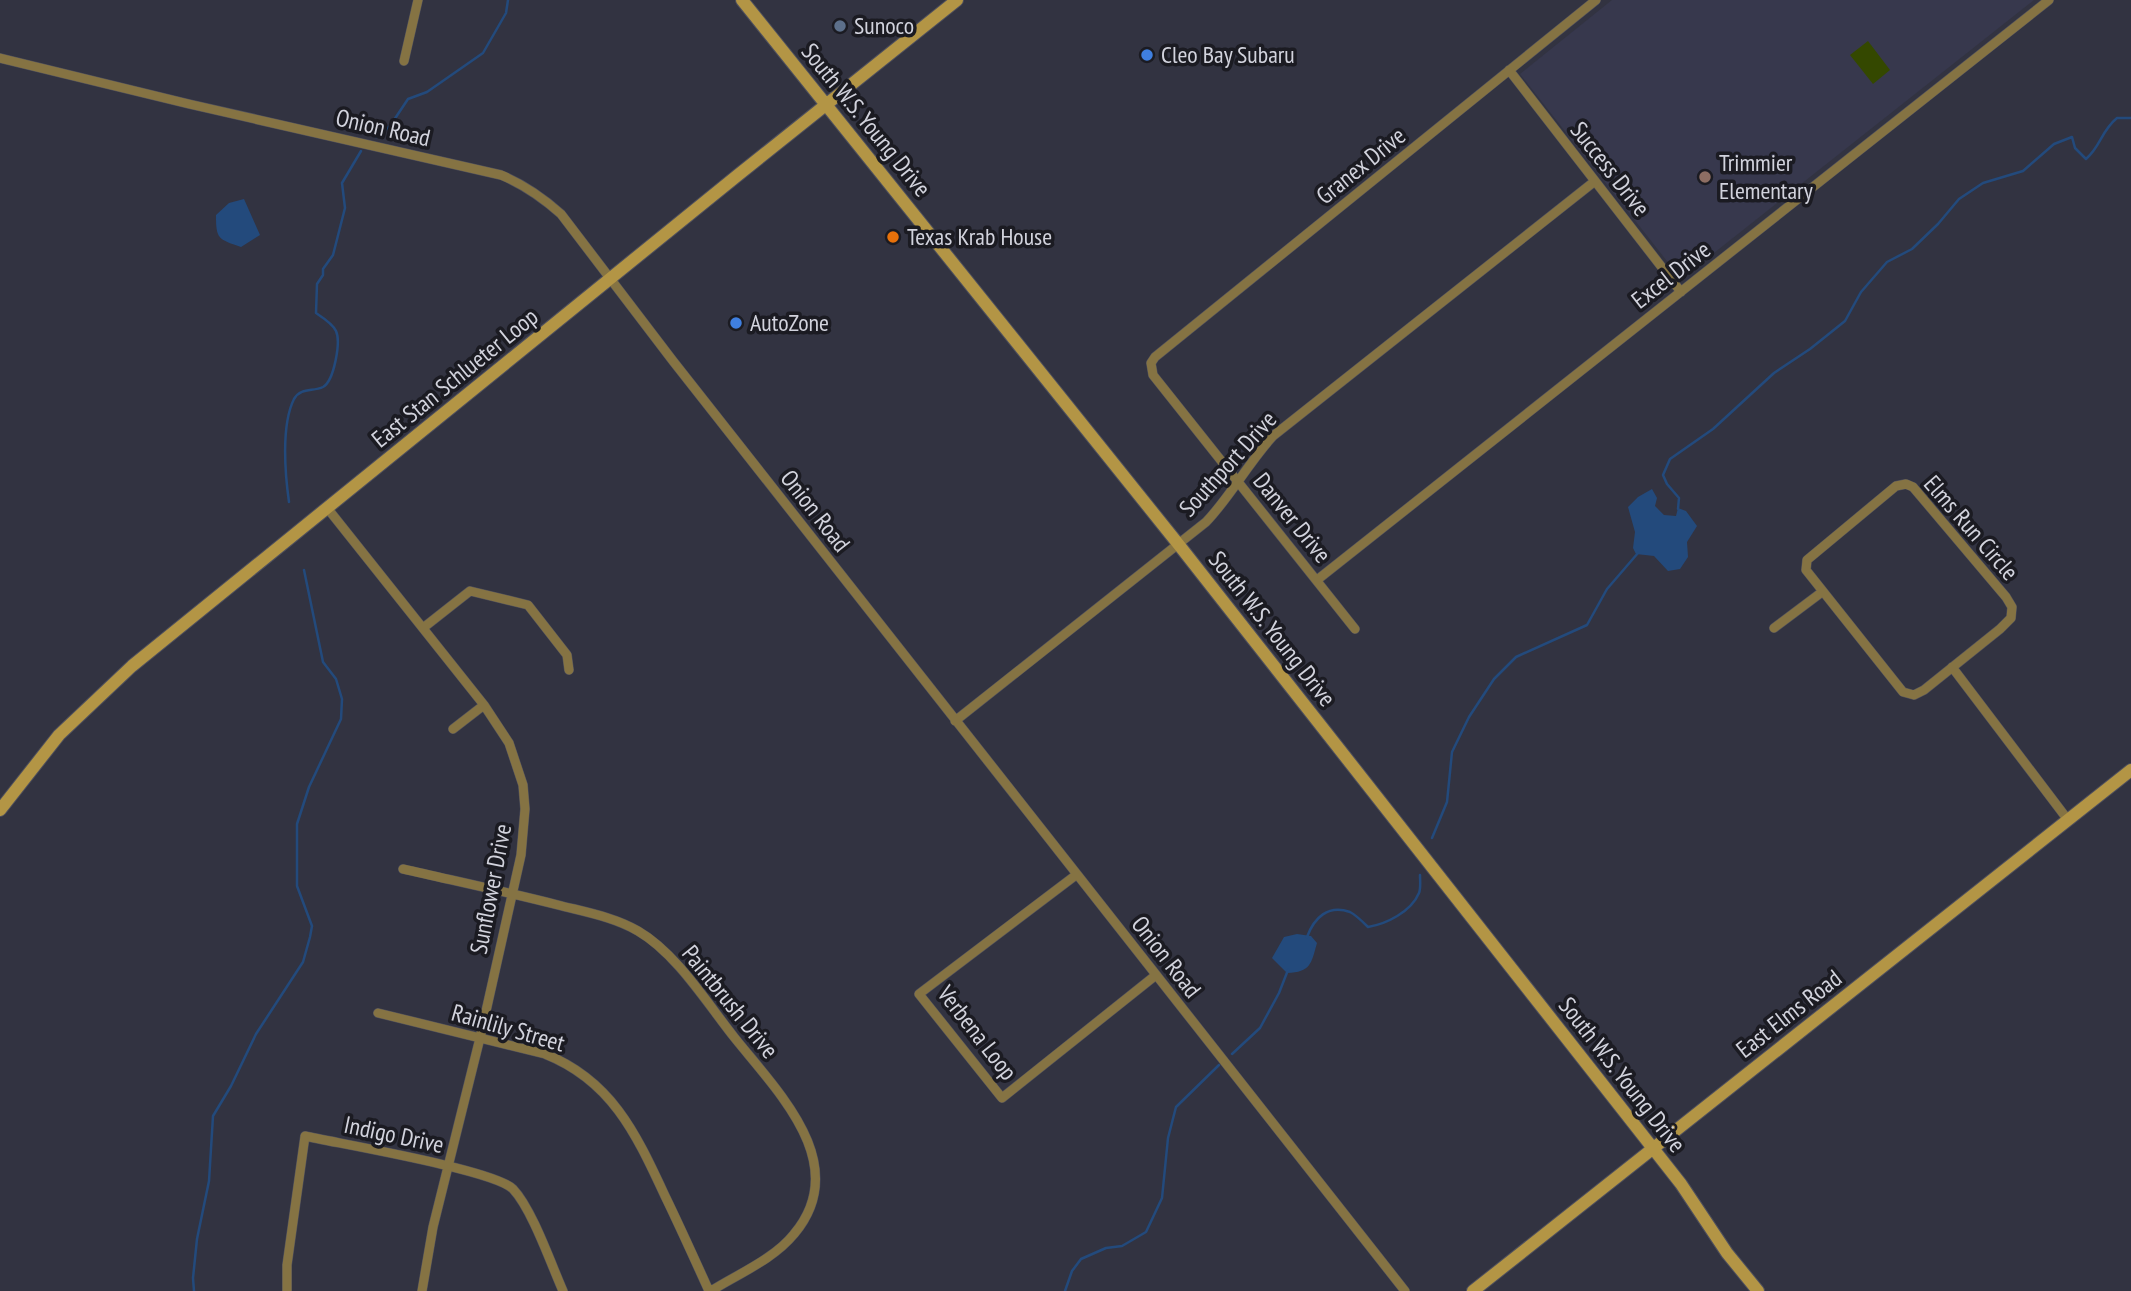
<svg xmlns="http://www.w3.org/2000/svg" width="2131" height="1291" font-family="'PT Sans Narrow',sans-serif">
<style>
.built{fill:#37384d}
.green{fill:#344800}
.water{fill:#234a7c}
.lines{fill:none;stroke-linecap:round;stroke-linejoin:round}
.stream{stroke:#234a7c;stroke-width:2.5}
.street-casing{stroke:#4f505d;stroke-width:10}
.secondary-casing{stroke:#4f505d;stroke-width:14}
.street{stroke:#857343;stroke-width:9}
.secondary{stroke:#b39545;stroke-width:12}
.service-dot{fill:#5c6f8a;stroke:#1b1b22;stroke-width:2.5}
.shop-dot{fill:#3f7fe0;stroke:#1b1b22;stroke-width:2.5}
.education-dot{fill:#8d6e63;stroke:#1b1b22;stroke-width:2.5}
.food-dot{fill:#e8710a;stroke:#1b1b22;stroke-width:2.5}
.labels{text-anchor:middle;stroke-width:7;stroke-linejoin:round;paint-order:stroke}
.poi-label{font-size:24px;fill:#d2d3dd;stroke:#1b1b22;text-anchor:start}
.street-label{font-size:24px;fill:#d2d3dd;stroke:#1b1b22}
</style>
<rect width="100%" height="100%" fill="#323341"/>
<!-- built -->
<path class="built" d="M1612,0H2034L1681,279L1520,74Z"/>
<!-- green -->
<path class="green" d="M1868,41L1890,70L1873,84L1850,55Z"/>
<!-- water -->
<path class="water" d="M244,199L260,235L241,247C218,239 216,239 216,215L229,203Z
M1652,489L1657,498L1655,506L1664,515L1676,516L1678,508L1686,511L1697,526L1687,542L1688,557L1680,569L1668,571L1654,556L1636,554L1633,548L1635,532L1628,507L1638,497Z
M1297,934L1311,936L1317,943C1311,964 1311,972 1287,973L1272,958L1284,937Z"/>
<g class="lines">
<!-- stream -->
<path class="stream" d="M376,137L390,126L408,99L427,92L483,53L506,13L508,0
M289,502C285,474 281,425 294,399C301,387 313,392 323,387C334,381 341,342 336,331C333,324 322,317 316,313L317,284L323,275V269L333,255L345,208L342,183L361,151
M1678,509L1679,498L1667,484L1663,475L1670,459L1713,429L1774,373L1810,349L1845,321L1861,292L1887,262L1912,249L1938,224L1959,199L1983,183L2023,171L2054,144L2072,137L2075,148L2086,159C2101,146 2101,131 2117,118H2131
M1432,838L1447,802L1452,752L1469,717L1494,679L1516,657L1587,625L1607,589L1638,553
M1307,937C1314,918 1328,904 1350,912C1356,915 1363,922 1368,927C1386,924 1411,912 1419,893C1421,888 1420,881 1420,875
M1232,1054L1260,1028L1279,993L1288,970
M194,1291L193,1278L197,1239L209,1181L213,1116L231,1086L256,1034L303,962L310,937L312,926L297,886V824L309,787L341,719L342,699L336,679L323,662L304,570
M1065,1291L1072,1271L1081,1259L1106,1248L1122,1246L1146,1232L1162,1198L1168,1138L1176,1107L1219,1065"/>
<!-- street casing -->
<g class="street-casing">
<path id="street" d="M0,58L189,104L501,175C525,185 542,197 561,214L673,361L1405,1291
M404,61L418,0
M1509,70L1681,292
M1906,484L1913,487L2006,597L2012,607L2011,618L2000,629L1924,690L1914,695L1903,692L1806,570L1807,560L1896,486Z
M328,509L484,705L509,743L523,785L525,809L521,855L480,1038L433,1227L422,1291
M1317,580L2049,0
M423,628L470,591L528,605L567,655L569,670
M1774,628L1822,592
M1355,629L1153,375L1151,363L1155,357L1596,0
M1952,667L2068,820
M955,721L1206,522C1231,496 1248,463 1273,436L1595,181
M453,729L484,705
M403,869C455,881 507,892 558,905C585,912 614,917 638,931C676,953 707,1003 734,1037C777,1091 853,1164 794,1234C774,1259 738,1274 711,1291
M1076,875L919,994L1002,1098L1156,975
M378,1013L545,1054C613,1081 637,1136 666,1198C681,1229 695,1260 709,1291
M287,1291V1265L305,1136C341,1144 495,1170 513,1189C532,1209 551,1264 563,1291"/>
</g>
<!-- secondary casing -->
<g class="secondary-casing">
<path id="secondary" d="M742,0L1179,545L1560,1030L1681,1184L1727,1253L1758,1291
M0,810L59,735L132,666L738,175L957,0
M1473,1291L2131,770"/>
</g>
<!-- street -->
<use href="#street" class="street"/>
<!-- secondary -->
<use href="#secondary" class="secondary"/>
</g>
<!-- markers -->
<circle class="service-dot" cx="840" cy="26" r="7"/>
<g class="shop-dot">
<circle cx="1147" cy="55" r="7"/>
<circle cx="736" cy="323" r="7"/>
</g>
<circle class="education-dot" cx="1705" cy="177" r="7"/>
<circle class="food-dot" cx="893" cy="237" r="7"/>
<g class="labels">
<!-- poi labels -->
<g class="poi-label">
<text x="854" y="34">Sunoco</text>
<text x="1161" y="63">Cleo Bay Subaru</text>
<text x="1719" y="171">Trimmier<tspan x="1719" dy="28">Elementary</tspan></text>
<text x="907" y="245">Texas Krab House</text>
<text x="750" y="331">AutoZone</text>
</g>
<!-- street labels -->
<g class="street-label">
<text transform="translate(866 120) rotate(51)" y="8">South W.S. Young Drive</text>
<text transform="translate(383 128) rotate(13)" y="8">Onion Road</text>
<text transform="translate(1361 166) rotate(-39)" y="8">Granex Drive</text>
<text transform="translate(1610 169) rotate(52)" y="8">Success Drive</text>
<text transform="translate(1671 275) rotate(-38)" y="8">Excel Drive</text>
<text transform="translate(455 378) rotate(-39)" y="8">East Stan Schlueter Loop</text>
<text transform="translate(1228 464) rotate(-48)" y="8">Southport Drive</text>
<text transform="translate(815 511) rotate(52)" y="8">Onion Road</text>
<text transform="translate(1292 518) rotate(51)" y="8">Danver Drive</text>
<text transform="translate(1971 528) rotate(49)" y="8">Elms Run Circle</text>
<text transform="translate(1272 629) rotate(52)" y="8">South W.S. Young Drive</text>
<text transform="translate(491 889) rotate(-79)" y="8">Sunflower Drive</text>
<text transform="translate(1166 957) rotate(52)" y="8">Onion Road</text>
<text transform="translate(730 1002) rotate(51)" y="8">Paintbrush Drive</text>
<text transform="translate(1789 1014) rotate(-38)" y="8">East Elms Road</text>
<text transform="translate(508 1028) rotate(16)" y="8">Rainlily Street</text>
<text transform="translate(977 1033) rotate(52)" y="8">Verbena Loop</text>
<text transform="translate(1622 1075) rotate(52)" y="8">South W.S. Young Drive</text>
<text transform="translate(394 1135) rotate(12)" y="8">Indigo Drive</text>
</g>
</g>
</svg>
